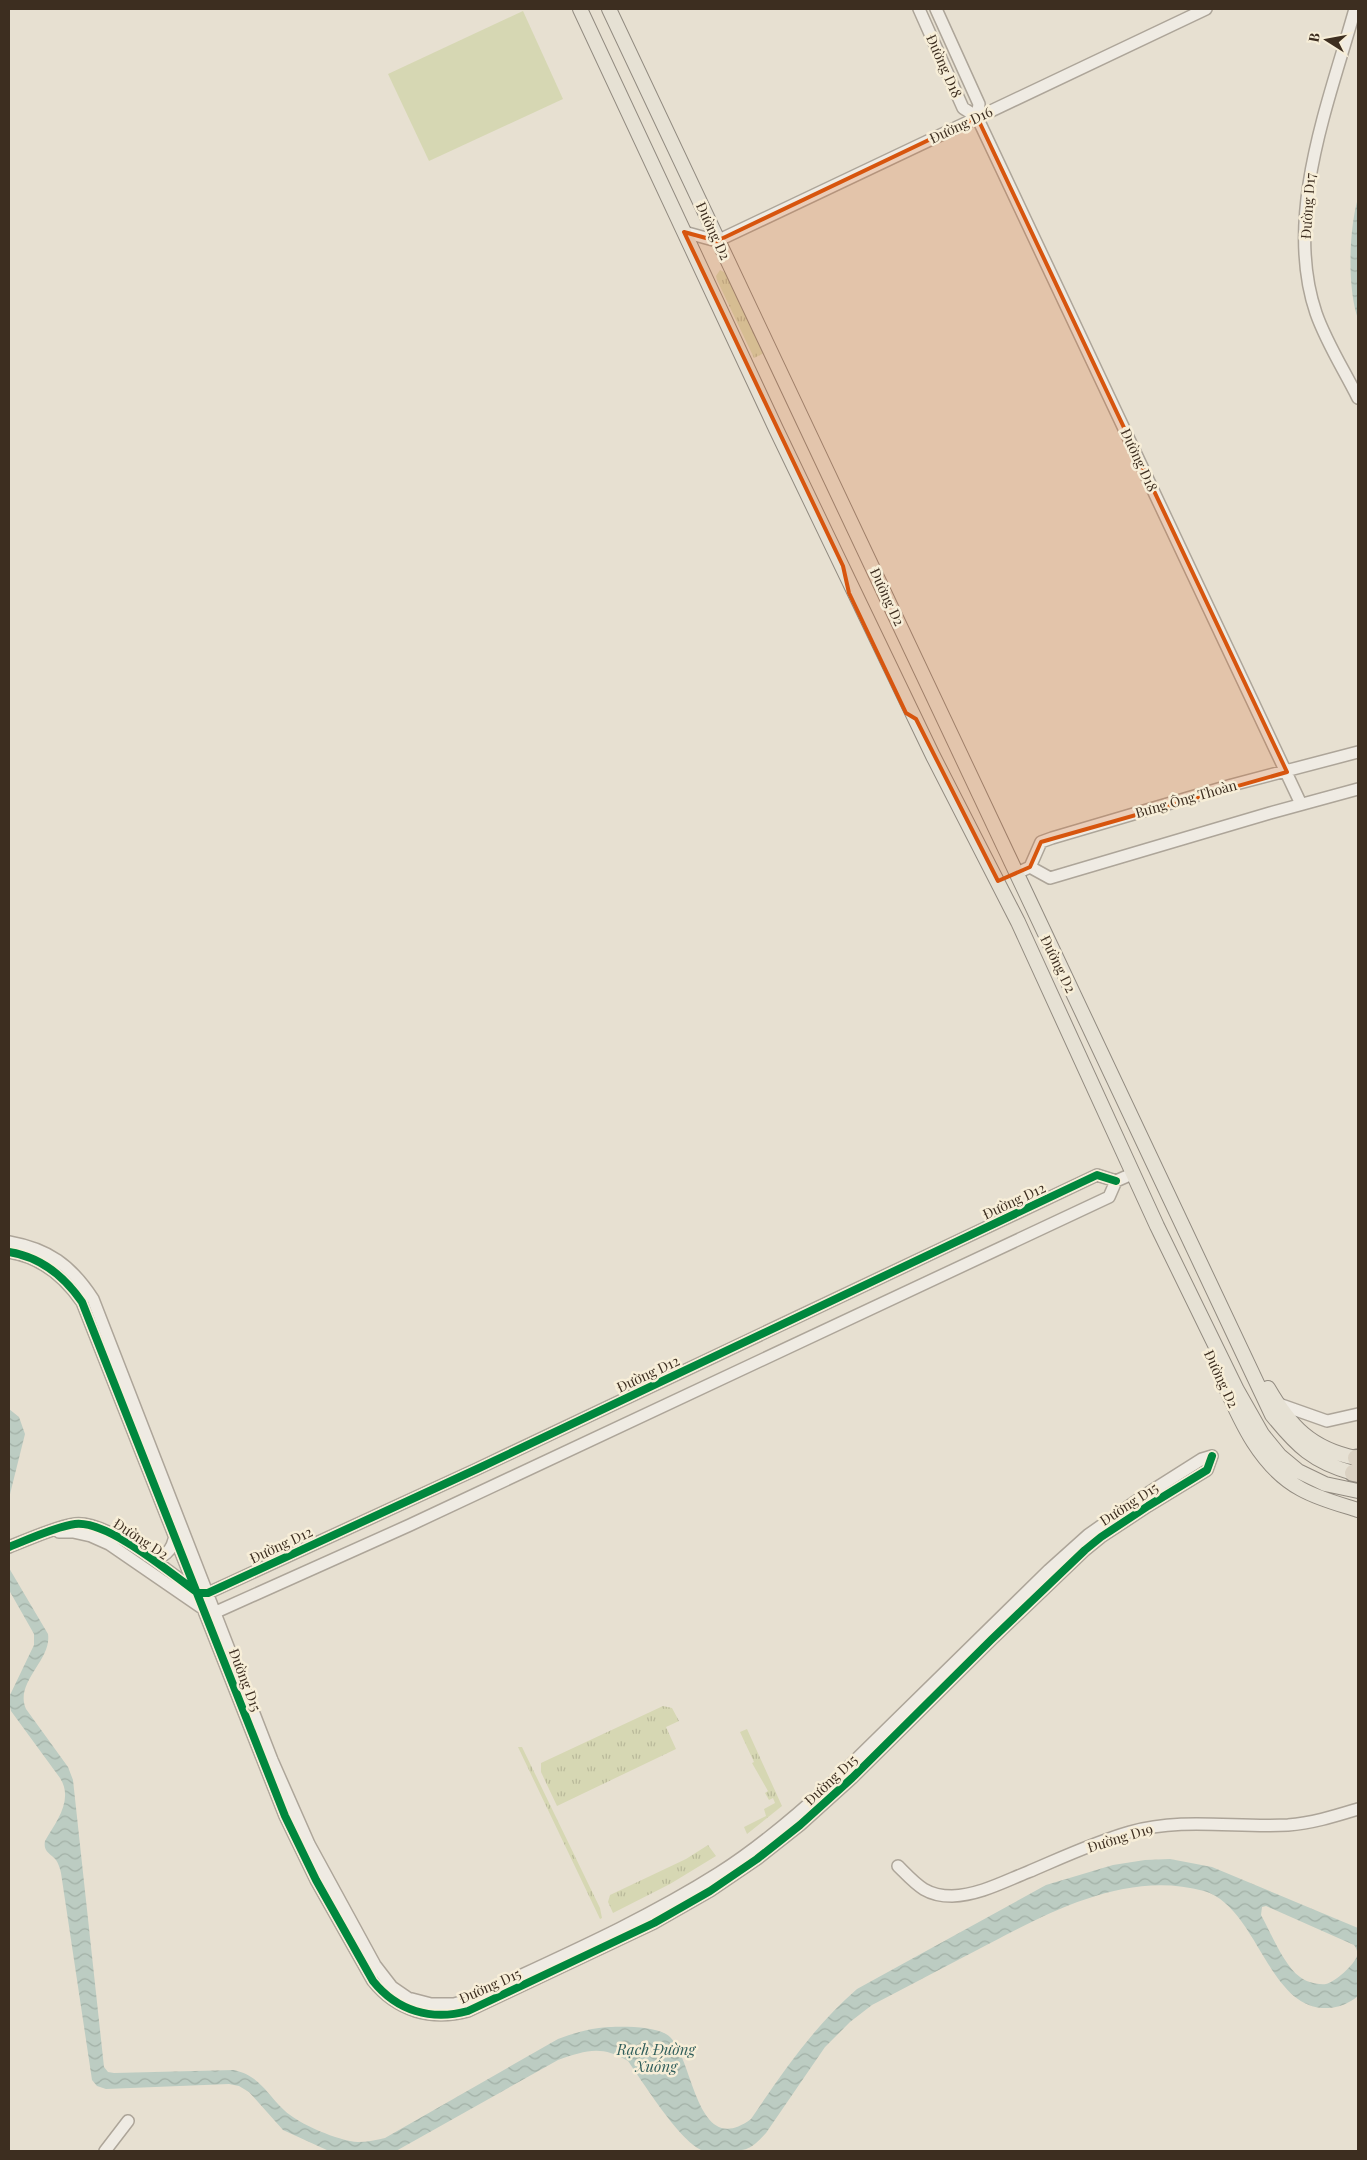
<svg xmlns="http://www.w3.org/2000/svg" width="1367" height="2160" font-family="'Playfair Display',serif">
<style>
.grass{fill:url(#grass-tufts)}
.park{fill:#d6d7b3}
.water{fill:url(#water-waves);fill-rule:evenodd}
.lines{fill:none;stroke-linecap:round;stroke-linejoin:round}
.minor-casing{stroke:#ada599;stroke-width:14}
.major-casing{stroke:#928b80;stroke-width:16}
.highway-casing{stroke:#928b80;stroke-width:19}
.minor{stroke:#efebe3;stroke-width:11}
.major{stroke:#e6e1d4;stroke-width:14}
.highway{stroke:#dad1c2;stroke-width:16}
.cycleway-casing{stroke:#f7eed8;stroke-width:11}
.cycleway{stroke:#00873e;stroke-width:8}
.marked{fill:#d7550e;fill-opacity:0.2;stroke:#d7550e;stroke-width:4;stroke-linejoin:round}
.labels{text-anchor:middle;stroke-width:5;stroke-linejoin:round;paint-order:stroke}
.street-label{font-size:14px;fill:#3d2e20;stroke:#f7eed8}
.water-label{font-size:15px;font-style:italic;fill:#2f5d5a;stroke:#f7eed8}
</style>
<defs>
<pattern id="grass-tufts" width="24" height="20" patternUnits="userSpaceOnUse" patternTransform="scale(1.25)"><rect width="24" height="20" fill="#d6d7b3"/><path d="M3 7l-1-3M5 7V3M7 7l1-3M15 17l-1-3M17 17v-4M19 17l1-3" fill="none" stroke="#b9b99a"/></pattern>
<pattern id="water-waves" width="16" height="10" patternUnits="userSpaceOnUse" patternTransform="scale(1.25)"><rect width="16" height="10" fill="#bcccc2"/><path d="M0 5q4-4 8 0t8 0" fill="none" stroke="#a2b0a6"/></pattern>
</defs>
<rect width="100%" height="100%" fill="#e7e0d1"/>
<!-- grass -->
<path class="grass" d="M720,270L726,273L764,353L754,358L717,280L716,276Z
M663,1706L672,1708L679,1721L666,1727L676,1749L557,1806L541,1772V1763Z
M747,1729L782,1806L747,1834L744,1827L766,1816L764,1809L775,1803L773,1798L769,1800L765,1793L768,1791L752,1763L754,1762L740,1732Z
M518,1747H522L600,1908L602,1918L600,1919Z
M708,1845L716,1856L670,1884L613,1913L608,1902L610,1895L686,1859Z"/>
<!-- park -->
<path class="park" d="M523,11L563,99L429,161L388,74Z"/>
<!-- water -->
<path class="water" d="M1358,198V319C1347,288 1349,229 1358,198Z
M9,1409L19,1417L25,1434L9,1498Z
M9,1568L48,1634C52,1660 14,1682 26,1709L68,1767L73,1780L104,2067L108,2072L114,2073L234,2070C260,2076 266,2093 284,2110C298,2124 339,2141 358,2142C368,2142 376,2140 385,2138L558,2039C571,2034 584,2030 599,2028C615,2026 658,2025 670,2037C694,2060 696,2160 751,2119C783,2072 814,2026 857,1989L1046,1885L1113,1865L1145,1860L1170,1859L1212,1867L1358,1928V1996C1350,2003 1338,2008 1328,2008C1268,2011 1258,1907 1204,1891C1125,1869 1046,1914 979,1949C943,1968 908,1986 872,2005L850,2022L825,2047L766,2133C752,2148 748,2151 727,2151C720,2151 711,2153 704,2151C681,2144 643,2082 628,2061C602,2045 586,2050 558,2060L396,2151H329L283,2130L249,2092L239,2086L229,2084L106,2089L97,2086L92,2080L61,1873C60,1868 58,1863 56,1860C50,1853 43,1852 45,1841C56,1822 74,1800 60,1778L11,1711L9,1703L10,1695L34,1645V1634L9,1590ZM1266,1906L1354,1945C1356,1948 1358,1951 1357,1956C1354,1965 1335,1982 1326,1984C1318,1985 1306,1982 1300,1977C1284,1966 1271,1933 1261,1915L1262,1907Z"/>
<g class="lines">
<!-- minor casing -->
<g class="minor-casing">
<path id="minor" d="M919,9L963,108L977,117L1301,804
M936,9L979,104L977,117
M1355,9C1329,102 1283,216 1316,313C1326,342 1344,370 1358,398
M684,232L717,241L1206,9
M1030,867L1050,878L1270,813L1358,789
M1017,873L1030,867L1041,842L1052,838L1232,785L1358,752
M9,1242C48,1249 71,1265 93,1299L272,1760L309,1844L375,1965L392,1987L408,1998L431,2004H454L468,2000C553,1960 640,1923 719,1873C760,1847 796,1816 832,1783L1049,1570L1088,1535L1142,1497L1202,1459L1212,1456
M9,1252C41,1257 64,1276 82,1302L285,1816L316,1880L373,1981C397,2011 431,2021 468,2011L654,1923L710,1891L757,1859L800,1825L852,1778L992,1639L1085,1550L1101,1537L1148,1506L1207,1470L1212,1456
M1276,1403L1327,1421L1358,1414
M59,1532H73L91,1536L109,1544L205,1610L216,1612L410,1525L1109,1197L1116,1181L1132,1174
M9,1547C26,1540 58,1526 75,1524C108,1520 170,1573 198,1593H208L477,1469L1097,1175L1116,1181
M147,1556C163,1561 173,1551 175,1534
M898,1866C916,1884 925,1896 952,1896C979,1895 1003,1882 1028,1872C1061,1858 1095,1842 1130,1832C1182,1817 1235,1828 1288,1825C1313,1823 1335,1816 1358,1809
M105,2151L128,2121"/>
</g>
<!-- major casing -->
<g class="major-casing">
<path id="major" d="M580,9L776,429L933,756L1018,922L1157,1226L1237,1390L1262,1434L1280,1456L1298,1471L1325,1484L1358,1491
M609,9L1272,1415C1297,1446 1313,1462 1353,1473
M1222,1379C1240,1420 1260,1467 1301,1489C1319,1499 1339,1504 1358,1510
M1268,1388C1290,1426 1311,1449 1356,1458"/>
</g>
<!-- highway casing -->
<g class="highway-casing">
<path id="highway" d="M1356,1458H1358
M1353,1473L1358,1474"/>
</g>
<!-- minor -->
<use href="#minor" class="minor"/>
<!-- major -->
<use href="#major" class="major"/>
<!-- highway -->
<use href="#highway" class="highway"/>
<!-- cycleway casing -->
<g class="cycleway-casing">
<path id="cycleway" d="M9,1252C41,1257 64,1276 82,1302L285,1816L316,1880L373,1981C397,2011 431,2021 468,2011L654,1923L710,1891L757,1859L800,1825L852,1778L992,1639L1085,1550L1101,1537L1148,1506L1207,1470L1212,1456
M9,1547C26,1540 58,1526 75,1524C108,1520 170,1573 198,1593H208L477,1469L1097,1175L1116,1181"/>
</g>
<!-- cycleway -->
<use href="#cycleway" class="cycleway"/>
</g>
<!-- marked area -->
<path class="marked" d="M977,117L1287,772L1041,842L1030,867L998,881L916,719L906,713L849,593L843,566L684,232L717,241Z"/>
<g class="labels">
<!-- street labels -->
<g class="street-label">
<text transform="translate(944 66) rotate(66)" y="5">Đường D18</text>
<text transform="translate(961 125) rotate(-25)" y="5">Đường D16</text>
<text transform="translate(1308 206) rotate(-86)" y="5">Đường D17</text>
<text transform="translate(713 231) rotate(65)" y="5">Đường D2</text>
<text transform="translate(1139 460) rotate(65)" y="5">Đường D18</text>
<text transform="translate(887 597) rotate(65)" y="5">Đường D2</text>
<text transform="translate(1186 799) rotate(-16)" y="5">Bưng Ông Thoàn</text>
<text transform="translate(1058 964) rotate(64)" y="5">Đường D2</text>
<text transform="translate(1014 1201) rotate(-25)" y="5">Đường D12</text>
<text transform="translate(648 1374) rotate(-25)" y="5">Đường D12</text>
<text transform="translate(1221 1379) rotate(65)" y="5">Đường D2</text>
<text transform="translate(1129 1504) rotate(-33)" y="5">Đường D15</text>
<text transform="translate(141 1539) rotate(33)" y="5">Đường D2</text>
<text transform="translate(281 1545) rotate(-25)" y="5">Đường D12</text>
<text transform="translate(245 1680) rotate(69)" y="5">Đường D15</text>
<text transform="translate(831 1780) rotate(-43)" y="5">Đường D15</text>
<text transform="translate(1120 1838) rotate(-17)" y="5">Đường D19</text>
<text transform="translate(490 1986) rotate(-24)" y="5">Đường D15</text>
</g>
<!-- water labels -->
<g class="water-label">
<text x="656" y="2055">Rạch Đường<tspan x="656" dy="17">Xuống</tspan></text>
</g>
</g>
<!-- border -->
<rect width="1367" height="2160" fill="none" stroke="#3d2e20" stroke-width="20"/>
<!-- north arrow -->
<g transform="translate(1327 40) rotate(281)" stroke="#f7eed8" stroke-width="4" paint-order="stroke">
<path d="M0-4L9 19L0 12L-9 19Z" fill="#3d2e20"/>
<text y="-8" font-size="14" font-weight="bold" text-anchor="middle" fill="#3d2e20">B</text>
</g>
</svg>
